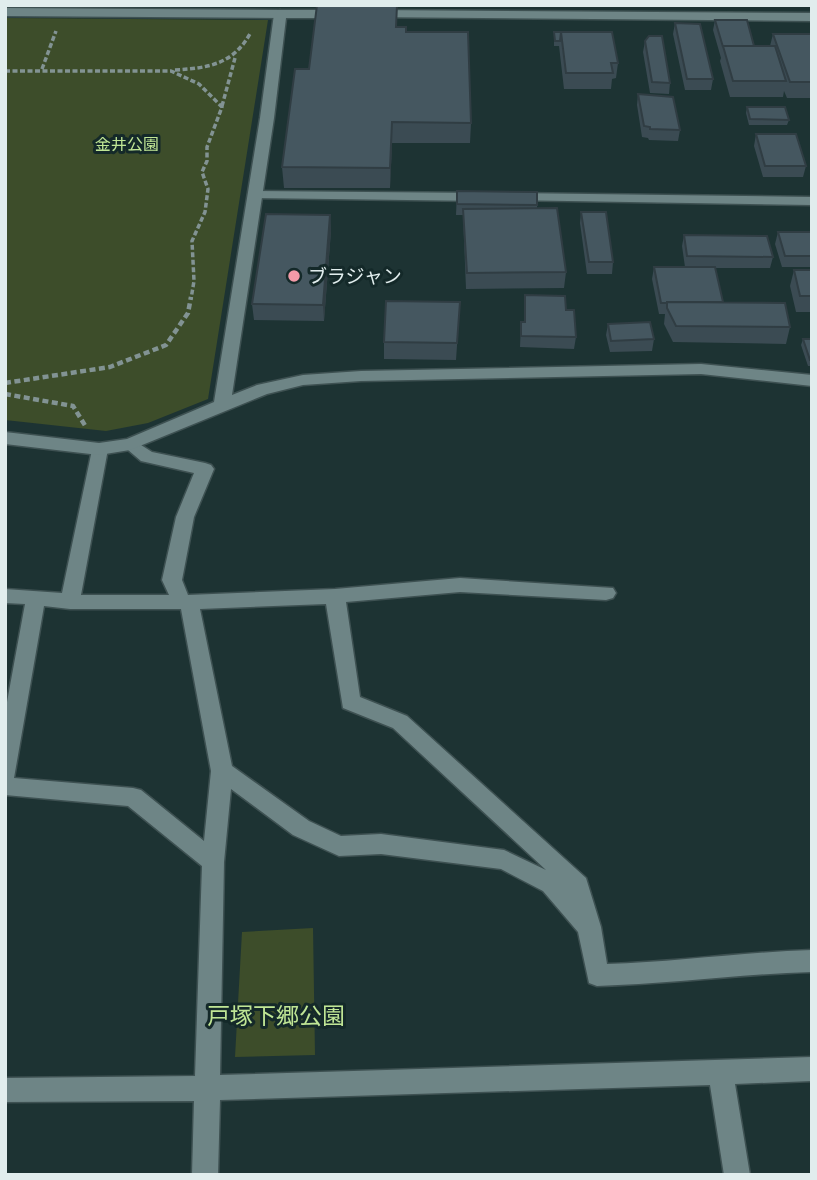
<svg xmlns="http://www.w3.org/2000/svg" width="817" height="1180" font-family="'Archivo Narrow','Noto Sans JP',sans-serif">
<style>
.green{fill:#3d4d2a}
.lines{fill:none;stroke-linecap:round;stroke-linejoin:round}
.minor-casing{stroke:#3e5152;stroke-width:3}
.tertiary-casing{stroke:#3e5152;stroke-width:3}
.path-far1{stroke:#829393;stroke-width:3.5;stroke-dasharray:5 2.5;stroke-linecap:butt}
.path{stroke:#829393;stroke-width:4.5;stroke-dasharray:6 3.5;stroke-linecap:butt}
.minor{fill:#6e8586;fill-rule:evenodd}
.tertiary{fill:#6e8586;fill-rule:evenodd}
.wall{fill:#3b4b53}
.shaded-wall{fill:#303d43}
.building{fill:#455760;stroke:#303d43;stroke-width:2}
.poi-dot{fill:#f39aa8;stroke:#142929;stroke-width:2.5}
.labels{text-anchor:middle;stroke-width:6;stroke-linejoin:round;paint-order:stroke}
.far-park-label{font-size:16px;fill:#c0e695;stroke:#142929}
.poi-label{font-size:19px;fill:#e1eded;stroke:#142929;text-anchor:start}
.near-park-label{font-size:23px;fill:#c0e695;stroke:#142929}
</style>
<rect width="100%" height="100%" fill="#1d3333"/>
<!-- green -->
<path class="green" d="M5,18L268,20L208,399L148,423L106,431L5,420Z
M313,928L315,1055L235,1057L242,932Z"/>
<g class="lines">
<!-- minor casing -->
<g class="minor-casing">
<path id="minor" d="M5,8L280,10L286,14L280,18L5,16Z
M255,191L482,193L489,197L482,201L250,198L248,195L250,192Z
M512,193L812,197V205L507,200L505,197L507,194Z
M130,438L152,452L205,463L211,465L214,469L194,517L182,580L188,595L335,589L460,578L613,588L616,593L613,598L606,600L460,592L346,602L360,697L407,716L586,878L601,927L607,964C676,962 743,952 812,950V972C740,974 669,984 597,986L589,983L578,932L543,891L501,869L381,854L339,856L293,835L231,789L224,862L220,1075L812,1057V1081L735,1084L750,1175H724L710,1085L220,1100L218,1175H192L194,1101L5,1102V1078L195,1076L202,866L128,806L5,795V713L25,604L5,603V589L62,593L93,445L99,443L108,449L81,595H169L162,580L176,517L194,473L141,461L121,444ZM326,604L343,708L393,728L546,870L504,850L381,834L341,836L309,821L232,766L200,609ZM44,606L70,609H181L211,771L204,841L141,790L133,788L14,778Z"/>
</g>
<!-- tertiary casing -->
<g class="tertiary-casing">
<path id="tertiary" d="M280,10H342L348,14L342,18H286L274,118L232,395L257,385L303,375L361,371L701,364L812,375V386L701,374L361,381L303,385L267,394L130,450L99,455L5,444V432L99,443L127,439L214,402L260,118L274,14Z
M372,10L812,13V21L368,17V11Z"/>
</g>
<!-- path-far1 -->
<path class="path-far1" d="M42,69L56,31
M175,70C209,68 234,64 251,32
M5,71H171L199,84L222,107L207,147V161L202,172L208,189L205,212L192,241L194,281L191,299
M222,106L235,58"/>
<!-- path -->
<path class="path" d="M5,383L110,367L166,345L188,313L191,297
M5,394L73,406L86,427"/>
<!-- minor -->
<use href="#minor" class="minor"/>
<!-- tertiary -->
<use href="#tertiary" class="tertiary"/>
</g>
<!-- wall -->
<path class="wall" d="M715,20L754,46H770L773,34H812V98H787L784,91L783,97H730L720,61L721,58L713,30Z
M675,23L713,79L711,90H685L673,34Z
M397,27L406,32L471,123L470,143H392L390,188H284L282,167L309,69Z
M554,32L618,63L616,78L612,79L611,89H564L559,46H554Z
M645,41L670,83L669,94L650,93L643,52Z
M638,94L680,130L678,141L649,140L648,138L642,137L637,105Z
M747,107L789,120L787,125H749L746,113Z
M756,134L806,166L803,177H763L754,146Z
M457,191L537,205V208L566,272L564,288L466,289L463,215H456Z
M581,212L613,262L612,274H587L580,223Z
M330,215L331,231L324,321L254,320L252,304Z
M778,232H812V267H782L775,244Z
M684,235L773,257L770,268H715L723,302L790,327L786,344L673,342L664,324L665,314H659L652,279L654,267H685L682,246Z
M794,270H812V312H796L790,286Z
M525,295L566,310L576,337L574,349L520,347L521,322H524Z
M460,302L456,360L384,359V342Z
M608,324L654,339L652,351L610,352L606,335Z
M803,339H812V366H808L801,345Z"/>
<!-- shaded-wall -->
<path class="shaded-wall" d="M392,122V143L390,188V168Z
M330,215L331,231L324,321L323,305Z"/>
<!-- building -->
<path class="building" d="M317,5H397L396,27H406V32H468L471,123L392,122L390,168L282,167L295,69H309Z
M715,20H747L754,46H723V47Z
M675,23L700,24L713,79H687Z
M554,32H561L560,41H555Z
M561,32H612L618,63H611L613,73H566Z
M773,34H812V82H790Z
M649,36H662L670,83L652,82L645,41Z
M723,46H775L786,81H733Z
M638,94L673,97L680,130L650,129V127L644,126Z
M747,107H785L789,120L750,119Z
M756,134H796L806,166H765Z
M457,191L537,192V205L457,204Z
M557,208L566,272L467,273L463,209Z
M581,212H606L613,262H589Z
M266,214L330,215L323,305L252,304Z
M778,232H812V256H785Z
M684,235L767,236L773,257L687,256Z
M654,267H715L723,302H667V303H661Z
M794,270H812V296H800Z
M525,295L565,296L566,310H574L576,337L521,336V322H525Z
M386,301L460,302L457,343L384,342Z
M667,302L785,303L790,327L676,326L667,308Z
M650,322L654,339L611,341L608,324Z
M803,339H812V360H810Z"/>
<!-- markers -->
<circle class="poi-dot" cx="294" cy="276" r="7"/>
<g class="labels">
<!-- far-park labels -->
<g class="far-park-label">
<text x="127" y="150">金井公園</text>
</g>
<!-- poi labels -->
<g class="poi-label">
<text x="308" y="283">ブラジャン</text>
</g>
<!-- near-park labels -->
<g class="near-park-label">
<text x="276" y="1024">戸塚下郷公園</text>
</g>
</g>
<!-- border -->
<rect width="817" height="1180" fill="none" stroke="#e1eded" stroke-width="14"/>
</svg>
